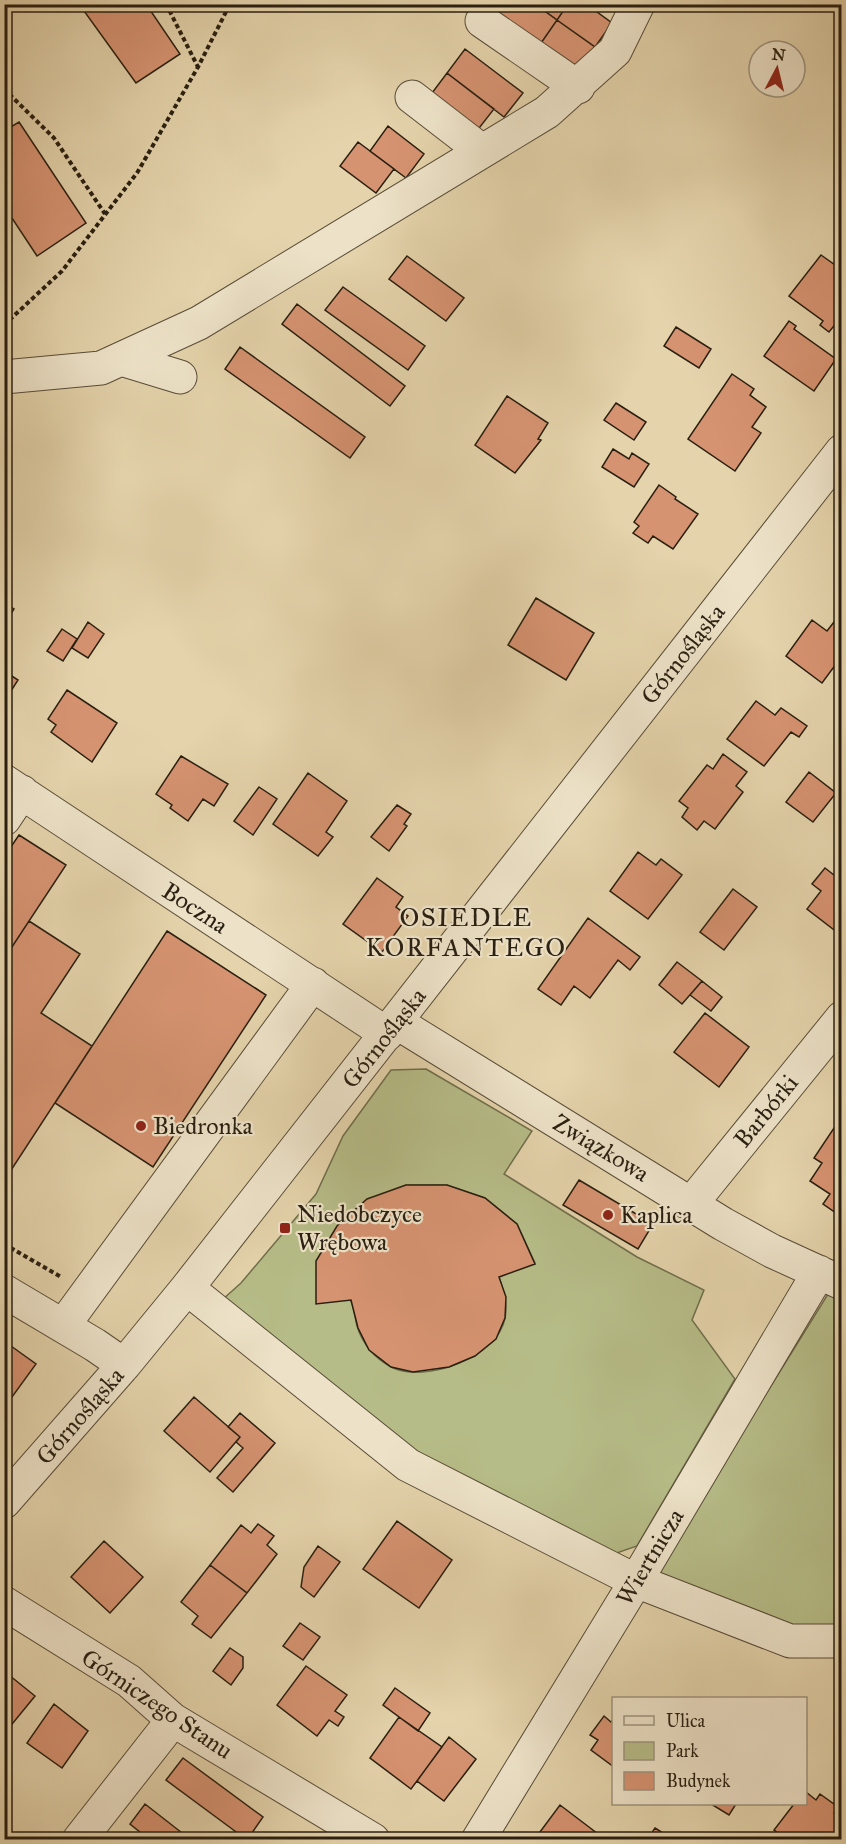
<svg xmlns="http://www.w3.org/2000/svg" width="846" height="1844" font-family="'IM FELL Great Primer',serif">
<style>
.green{fill:#b6bc87;stroke:#706e4c;stroke-width:1.5;fill-rule:evenodd}
.building{fill:#d69371;stroke:#291f11;stroke-width:1.5}
.lines{fill:none;stroke-linecap:round;stroke-linejoin:round}
.minor-casing{stroke:#584c38;stroke-width:35}
.path{stroke:#291f11;stroke-width:4;stroke-dasharray:4.5 3;stroke-linecap:butt}
.minor{stroke:#ede2c8;stroke-width:33}
.poi-dot{fill:#8f2418;stroke:#ede2c8;stroke-width:2}
.labels{text-anchor:middle;stroke-width:4.5;stroke-linejoin:round;paint-order:stroke}
.street-label{font-size:24px;fill:#291f11;stroke:#ede2c8}
.poi-label{font-size:24px;fill:#291f11;stroke:#ede2c8;text-anchor:start}
.neighbourhood-label{font-size:26px;letter-spacing:1.5px;fill:#291f11;stroke:#ede2c8}
</style>
<rect width="100%" height="100%" fill="#e4d3ab"/>
<filter id="stains"><feTurbulence type="fractalNoise" baseFrequency=".00333" numOctaves="4"/><feColorMatrix values="0 0 0 0 .2 0 0 0 0 .09 0 0 0 0 .02 0 0 0 .5 -.17"/></filter>
<radialGradient id="worn" r=".72"><stop offset=".6" stop-color="#630" stop-opacity="0"/><stop offset="1" stop-color="#630" stop-opacity=".3"/></radialGradient>
<!-- green -->
<path class="green" d="M426,1069L532,1131L504,1174L637,1257L704,1290L692,1320L735,1379L637,1546L611,1555L393,1440L222,1300L241,1283L316,1194L343,1136L391,1070ZM406,1185H447L485,1198L517,1224L535,1263L499,1277C503,1290 508,1303 505,1318C498,1357 425,1384 391,1367C375,1359 362,1343 357,1326C355,1318 354,1306 350,1299C342,1286 327,1273 317,1261C344,1214 354,1204 406,1185Z
M828,1294L841,1300V1627L790,1628L655,1573Z"/>
<!-- building -->
<path class="building" d="M79,4H146L180,54L136,83Z
M498,4H535L557,20L539,46L492,13Z
M535,4H568L557,20Z
M568,4H586L612,23L595,47L557,20Z
M557,20L595,47L577,72L539,46Z
M465,49L523,93L504,117L447,73Z
M447,73L494,109L476,132L429,97Z
M19,122L86,223L37,256L4,206V131Z
M388,126L424,154L406,178L370,151Z
M358,142L394,169L376,193L340,166Z
M821,255L842,270V316L829,332L820,325L823,321L789,296Z
M407,256L464,298L446,321L389,279Z
M343,287L425,346L408,370L325,310Z
M297,304L405,386L390,406L282,324Z
M789,321L796,326L794,329L836,359L814,391L764,356Z
M676,327L711,349L699,368L664,346Z
M240,347L365,437L350,458L225,369Z
M732,374L754,389L750,395L766,407L752,427L761,433L735,471L688,439Z
M507,396L548,423L538,439L541,440L515,473L475,445Z
M616,403L646,422L634,440L604,420Z
M613,449L629,459L632,453L649,464L634,487L602,467Z
M659,485L676,497L675,499L698,514L673,549L653,536L648,543L633,533L639,526L634,522Z
M536,598L594,633L566,680L508,645Z
M4,603L14,609L4,625Z
M812,620L827,631L834,622L842,627V656L822,683L786,656Z
M88,622L104,634L88,658L72,648Z
M62,629L77,639L63,661L47,651Z
M4,671L18,680L4,702Z
M67,690L117,723L92,762L51,732L56,725L48,719Z
M756,701L775,715L781,708L807,726L799,737L791,732L764,766L727,739Z
M723,754L747,772L736,786L743,792L715,829L704,821L697,830L682,817L688,808L679,801L707,765L713,769Z
M181,756L228,784L214,806L203,799L188,821L170,808L172,805L156,794Z
M809,772L836,793L813,822L786,802Z
M308,773L347,801L326,832L333,837L318,856L273,824Z
M259,787L277,799L253,835L234,821Z
M397,805L411,814L404,824L407,826L389,851L371,837Z
M19,835L66,865L4,959V857Z
M638,852L656,865L661,859L682,875L648,919L610,891Z
M825,868L834,875L840,868L842,870V936L807,909L821,891L812,884Z
M377,878L403,897L396,907L408,916L382,952L343,924Z
M733,889L757,907L724,950L700,932Z
M588,918L640,957L630,970L618,960L590,998L574,986L561,1005L538,989Z
M29,921L80,954L41,1013L92,1046L4,1181V959Z
M167,931L266,995L153,1167L55,1103Z
M677,962L702,981L682,1004L659,985Z
M702,981L722,997L711,1011L690,995Z
M705,1013L749,1047L719,1087L674,1052Z
M834,1128L842,1133V1217L823,1204L830,1194L810,1181L822,1163L814,1158Z
M579,1180L653,1224L638,1249L563,1205Z
M406,1185H447L485,1198L517,1224L535,1264L499,1277L506,1297L505,1318L496,1339L475,1356L449,1367L413,1372L391,1367L369,1350L358,1328L351,1300L316,1304V1261L337,1226L367,1199Z
M11,1346L36,1364L4,1408V1356Z
M194,1397L240,1437L210,1472L164,1431Z
M240,1413L275,1443L233,1492L217,1478L243,1448L236,1442L240,1437L228,1427Z
M397,1521L452,1560L419,1608L363,1569Z
M258,1524L274,1536L267,1545L277,1554L247,1593L210,1565L241,1525L251,1533Z
M104,1541L143,1577L110,1613L71,1577Z
M318,1546L340,1562L314,1597L301,1587L304,1567Z
M210,1565L247,1593L211,1638L192,1624L198,1616L181,1602Z
M300,1623L320,1637L303,1660L283,1646Z
M230,1648L243,1657V1668L231,1685L213,1671Z
M306,1666L347,1695L335,1711L344,1717L338,1726L329,1720L317,1736L277,1705Z
M4,1671L35,1696L4,1734Z
M395,1688L430,1713L418,1731L383,1705Z
M54,1704L88,1731L62,1768L27,1743Z
M604,1716L611,1722L614,1719V1767L591,1750L598,1740L590,1735Z
M399,1717L442,1747L411,1789L370,1758Z
M449,1737L476,1759L444,1801L417,1781Z
M183,1758L263,1817L247,1840L166,1780Z
M806,1792L816,1800L820,1794L838,1807L834,1813L842,1818V1831L835,1840H788L774,1830L794,1804H806Z
M145,1804L191,1840H150L130,1824Z
M711,1804H736L729,1815Z
M560,1805L606,1840H534Z
M655,1828L674,1840H647Z"/>
<g class="lines">
<!-- minor casing -->
<g class="minor-casing">
<path id="minor" d="M482,21L578,87
M412,97L482,151
M121,359L180,377
M4,377L101,368L199,323L547,112L615,51L638,4
M4,781L387,1034
M4,819L22,792
M396,1022L723,1224L772,1251L842,1283
M691,1204L842,1018
M187,1288L408,1465L636,1581L790,1641H842
M4,1291L95,1345L124,1365
M63,1326L313,984
M4,1502L124,1365L187,1288L842,451
M4,1603L129,1681L173,1720L373,1840
M79,1840L173,1720
M478,1840L636,1581L819,1272"/>
</g>
<!-- path -->
<path class="path" d="M166,4L198,67
M4,89L54,138L105,214
M4,325L62,271L137,173L198,67L230,4
M4,1244L61,1277
M4,1342L11,1333"/>
<!-- minor -->
<use href="#minor" class="minor"/>
</g>
<!-- markers -->
<g class="poi-dot">
<circle cx="141" cy="1126" r="6"/>
<circle cx="608" cy="1215" r="6"/>
<rect x="279" y="1222" width="12" height="12" rx="3"/>
</g>
<g class="labels">
<!-- street labels -->
<g class="street-label">
<text transform="translate(683 654) rotate(-52)" y="8">Górnośląska</text>
<text transform="translate(195 908) rotate(33)" y="8">Boczna</text>
<text transform="translate(384 1038) rotate(-52)" y="8">Górnośląska</text>
<text transform="translate(766 1111) rotate(-51)" y="8">Barbórki</text>
<text transform="translate(601 1148) rotate(31)" y="8">Związkowa</text>
<text transform="translate(80 1416) rotate(-49)" y="8">Górnośląska</text>
<text transform="translate(650 1557) rotate(-59)" y="8">Wiertnicza</text>
<text transform="translate(157 1704) rotate(34)" y="8">Górniczego Stanu</text>
</g>
<!-- poi labels -->
<g class="poi-label">
<text x="153" y="1134">Biedronka</text>
<text x="297" y="1222">Niedobczyce<tspan x="297" dy="28">Wrębowa</tspan></text>
<text x="620" y="1223">Kaplica</text>
</g>
<!-- neighbourhood labels -->
<g class="neighbourhood-label">
<text x="466" y="926">OSIEDLE<tspan x="466" dy="30">KORFANTEGO</tspan></text>
</g>
</g>
<!-- margin -->
<rect width="846" height="1844" fill="none" stroke="#e4d3ab" stroke-width="24"/>
<rect x="6" y="6" width="834" height="1832" fill="none" stroke="#291f11" stroke-width="3"/>
<rect x="12" y="12" width="822" height="1820" fill="none" stroke="#291f11" stroke-width="1.5"/>
<!-- legend -->
<rect x="612" y="1697" width="195" height="108" fill="#ede2c8" stroke="#9f947f" stroke-width="1.5"/>
<rect x="624" y="1716" width="30" height="9" fill="#ede2c8" stroke="#9f947f" stroke-width="1.5"/>
<text x="666" y="1727" font-size="18" fill="#291f11">Ulica</text>
<rect x="624" y="1742" width="30" height="18" fill="#b6bc87" stroke="#9f947f" stroke-width="1.5"/>
<text x="666" y="1757" font-size="18" fill="#291f11">Park</text>
<rect x="624" y="1772" width="30" height="18" fill="#d69371" stroke="#9f947f" stroke-width="1.5"/>
<text x="666" y="1787" font-size="18" fill="#291f11">Budynek</text>
<!-- north arrow -->
<g transform="translate(777 69) rotate(7)"><circle r="28" fill="#ede2c8" stroke="#9f947f" stroke-width="1.5"/>
<path d="M0-4.5L10 22L0 15L-10 22Z" fill="#8f2418"/>
<text y="-9" font-size="16" font-weight="bold" text-anchor="middle" fill="#291f11">N</text>
</g>
<rect width="100%" height="100%" filter="url(#stains)"/>
<rect width="100%" height="100%" fill="url(#worn)"/>
</svg>
